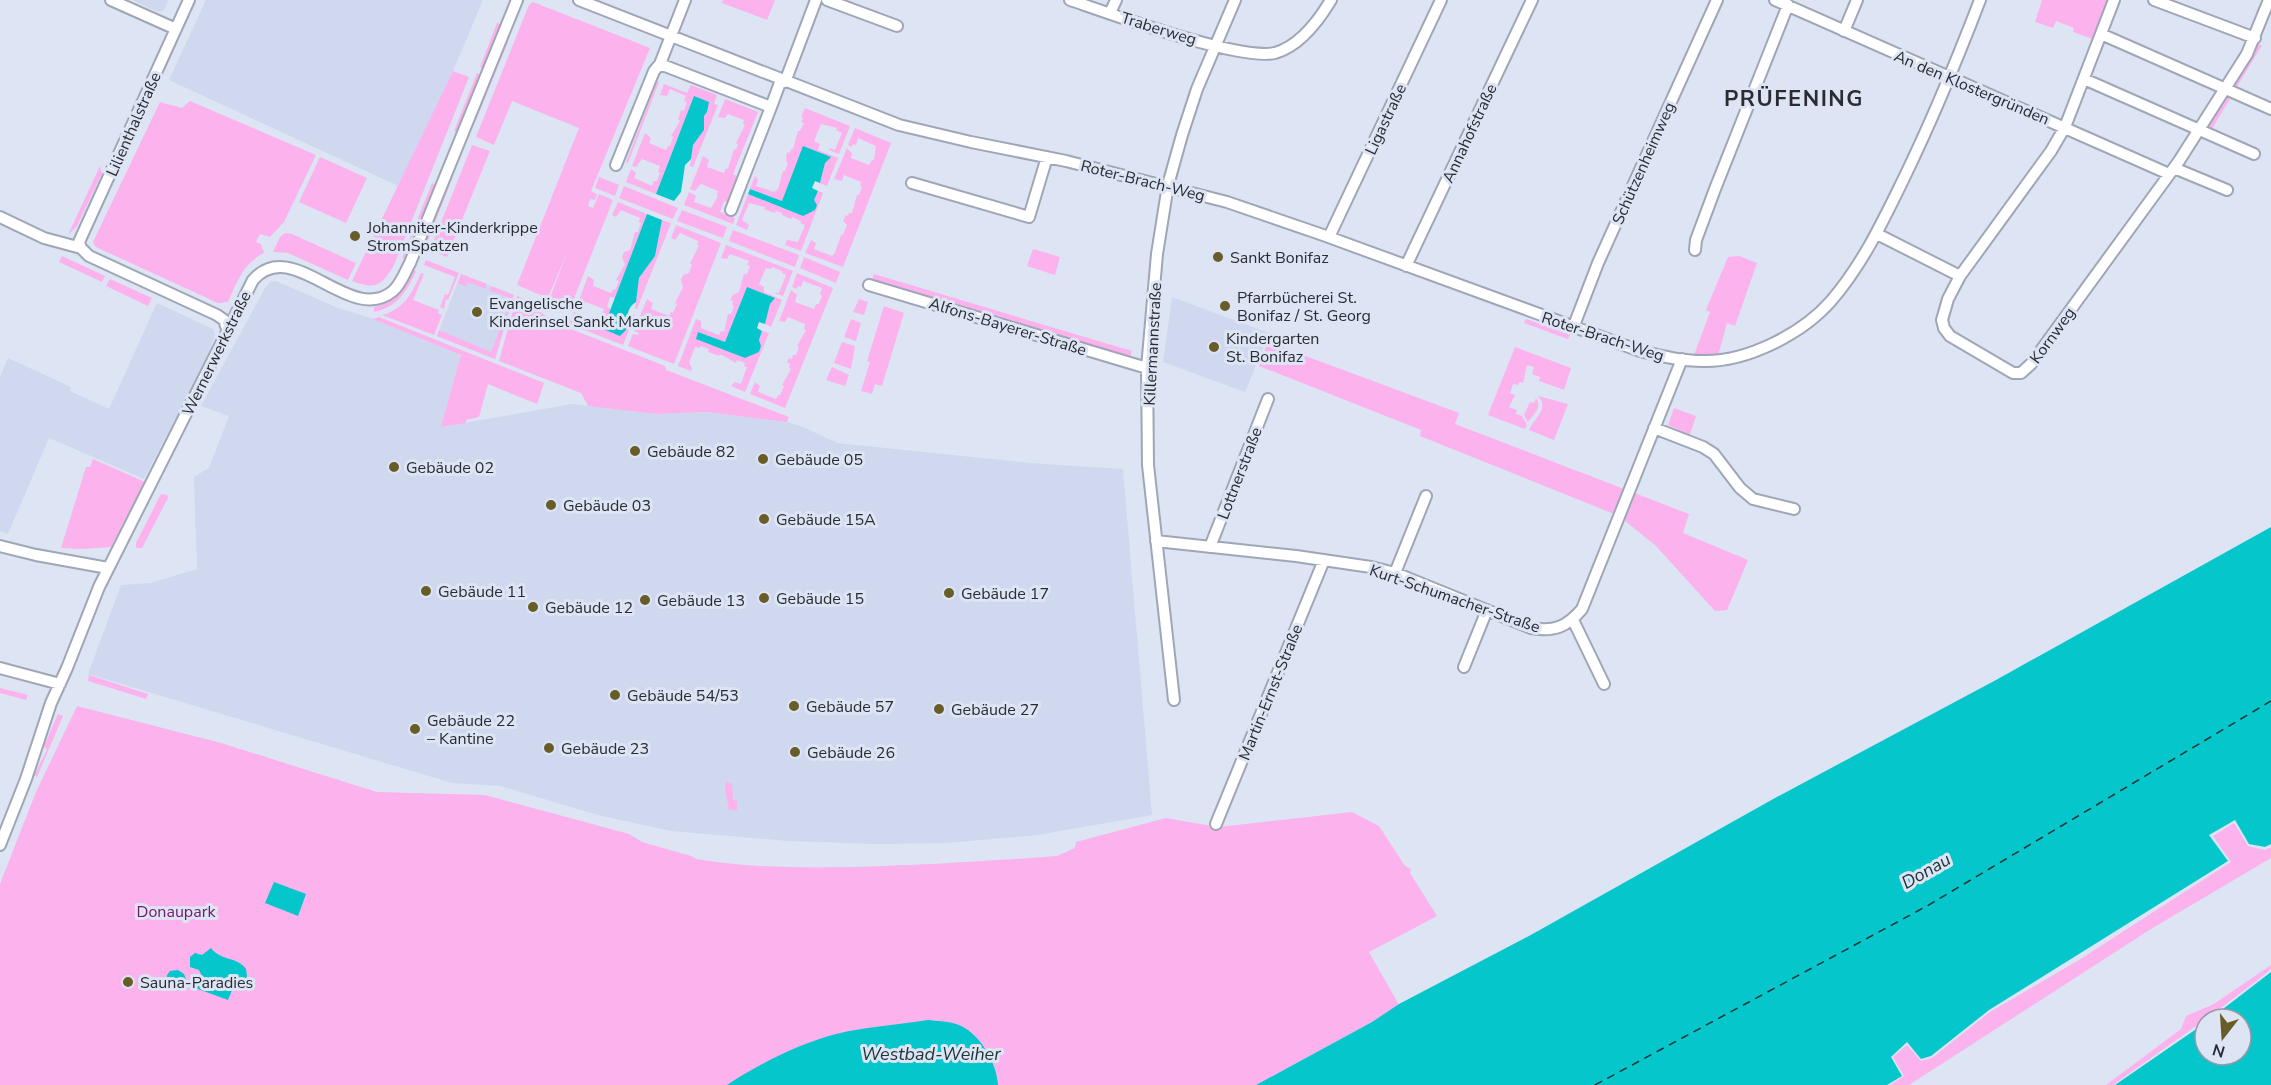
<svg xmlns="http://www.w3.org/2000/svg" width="2271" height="1085" font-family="'Nunito Sans',sans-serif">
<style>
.built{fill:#cfd8ef}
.green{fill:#fcb2ec}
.water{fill:#04c6cb}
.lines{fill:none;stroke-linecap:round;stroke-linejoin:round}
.ferry{stroke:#1c3536;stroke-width:1.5;stroke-dasharray:8 6;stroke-linecap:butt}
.minor-casing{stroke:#9fa6b5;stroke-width:14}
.minor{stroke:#fff;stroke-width:10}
.poi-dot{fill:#685c29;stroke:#dde4f4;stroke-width:2}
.labels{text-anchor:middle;stroke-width:6;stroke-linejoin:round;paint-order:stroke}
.street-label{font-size:16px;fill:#292c32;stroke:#dde4f4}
.poi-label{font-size:16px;fill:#292c32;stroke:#dde4f4;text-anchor:start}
.park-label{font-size:16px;fill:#751568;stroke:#dde4f4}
.water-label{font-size:18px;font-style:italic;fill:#1c3536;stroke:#dde4f4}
.district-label{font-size:22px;font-weight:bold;letter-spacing:1.5px;fill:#292c32;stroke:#dde4f4}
</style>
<rect width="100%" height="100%" fill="#dde4f4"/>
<!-- built -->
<path class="built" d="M132,0H169L164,10L158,12Z
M206,0H483L453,71L398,186L169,80Z
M461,274L514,295L495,359L437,336Z
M276,281L338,308L374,319L461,355L442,427L572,404L656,414L707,412L787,422L803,427L837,443L1030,463L1123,469L1152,815L1037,835L946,843L877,844L789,841L671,831L598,815L500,786L452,783L88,674L121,585L151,583L197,569L194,477L209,468L229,416L201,406L265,288L270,282Z
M1172,297L1269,333L1245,392L1163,362Z
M157,303L213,329L215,334L208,356L144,479L49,438L8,534L0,531V377L8,358L71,387L70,391L109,409Z"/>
<!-- green -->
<path class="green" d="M723,0H775L767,20L722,3Z
M2042,0H2108L2093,39L2073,32L2074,28L2056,21L2053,28L2035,22Z
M533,2L650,48L591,191L597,194L595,200L590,199L588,206L593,208L599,194L613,200L569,311L548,303L568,250L548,298L517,285L579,128L512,101L494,145L476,137L529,5Z
M497,23L501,24L483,69L480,67Z
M504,41L508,42L475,122L472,121Z
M2256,44L2262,45L2235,90L2233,89L2253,55L2251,54Z
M453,71L469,77L394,265C382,286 375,290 352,281Z
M477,73L480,75L457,132L454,131Z
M657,82H659L628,163L626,162Z
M664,84L687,93L691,85L717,95L714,104L718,105L693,167L690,166L693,145L704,130V116L707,112L694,96L656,194L626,182L631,169L636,173L634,178L652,186L654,181H657L660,173L658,172L660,166L642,159L636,167L632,166L645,133L651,138L649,143L666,150L668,146H670L673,137L671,136L680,121L678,119L681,110L684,111L687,102L684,101L686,96L670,89L667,96L660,95Z
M2227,97L2230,99L2210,132L2206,130Z
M725,99L758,112L733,174L739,177L730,203L724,201L720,212L735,218L733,224L684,205L689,192L696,196L694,202L711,208L718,196L717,195L718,191L701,184L695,191L690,189L703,156L709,160L707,167L724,173L726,168L728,169L734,149L736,150L738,144L736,143L745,125L743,124L744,120L728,114L725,118L718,117Z
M190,101L316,155L284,222L270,237L260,234L256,242L261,244L264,253C243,263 237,282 228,302L218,303L96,247L93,242L160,102L182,108Z
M805,108L850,126L839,154L829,150L830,148L835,150L842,133L836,130L837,128L821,124L814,141L820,144L818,150L838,158L827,186L820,183L825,163L831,157L782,201L750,189L755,176L758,180L756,186L774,192L778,189L783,171H785L788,163L786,161L787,152L790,153L791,149H793L798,131H800L804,123L801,122L803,118L801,117Z
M855,128L891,143L843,267L805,253L811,240L816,243L814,249L832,256L835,253L841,235H843L847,225L843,221L846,215L848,216L849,213H852L857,195H859L862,187L860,186L861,182L844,175L842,181L834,179L847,148L852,153L851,158L869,165L872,160H874L876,146L858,138L856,145L853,144L852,147L848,145Z
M472,145L490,151L447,257L430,250Z
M320,157L367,178L346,223L299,202Z
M100,166L102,173L77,226L68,235Z
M599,177L619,185L615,196L595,188Z
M449,178L452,179L423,253L420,251Z
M432,183L436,185L406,259L402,258Z
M624,186L678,208L673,219L619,198Z
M818,191L823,193L801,251L785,245L787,240L798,242L805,225L800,223L801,221L792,217L791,219L782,215V213L776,211L775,213L764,209L765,207L749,203L742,220L749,225L747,230L736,225L748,194L803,216Z
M618,202L647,214L615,298L610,297L607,307L611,309L603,329L626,330V322L633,314L635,315L623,345L569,324L574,312L579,314L578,316L581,317L579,323L596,330L599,323L602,324L605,316L602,314L604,309L586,302L580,310L576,308L588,276L594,280L593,286L611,293L613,289L615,290L619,281L616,280L625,264L622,257L624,252L630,250L635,232H638L641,223L639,222L640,218L621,210L616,217L612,215Z
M682,210L727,227L723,238L677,221Z
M662,220L671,223L637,309H635L639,278L655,256Z
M676,225L721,243L674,364L628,346L633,334L638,335L639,333L634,331L647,299L653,303L651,309L669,316L671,312L673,313L677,304L675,303L683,287L681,280L683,275L689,273L692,265L690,263L699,246L697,245L698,241L680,233L675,240L671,238Z
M733,230L799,255L795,267L729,241Z
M285,233L292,234L356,263L348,280L288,253L273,252L280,237Z
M726,245L793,271L783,296L774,293H779L786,275L782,273V271L772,267L771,269L766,268L759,284L764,287V292L782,300L771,327L765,324L770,304L775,298L725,342L698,332L745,358L759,341L762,331L769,333L745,392L731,386L735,382L741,384L747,367L744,366L745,363L737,360L736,363L720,354L719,356L708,352L709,349L701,346L700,348L695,347L689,363L692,368L691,371L678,366L696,319L701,321V328L719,335L721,331L724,332L728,314H731L734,306L732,305L733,301L730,300L733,295L739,292L744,274H747L750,266L747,265L749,261L730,254L727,259L721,258Z
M1033,249L1060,257L1055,275L1027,266Z
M62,256L105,276L102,282L59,262Z
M1739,256L1757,263L1735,326L1727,323L1718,356L1694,355L1710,312L1706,310L1728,257Z
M804,257L840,272L836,283L800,268Z
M426,260L459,273L448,300L446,299L444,309L440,307L445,294L448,295L455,277L424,265Z
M412,269L416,271C407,291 398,307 374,312V307C395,303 405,289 412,269Z
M421,273L424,274L413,300L439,310L438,313L442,315L434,335L382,315C404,310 413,291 421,273Z
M797,273L833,288L785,408L750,394L755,382L760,386L758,392L776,399L778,395H780L784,386L782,385L791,369L789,368L790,364L787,362L789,358L792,359L793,355H796L799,347L797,346L806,330L804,329L805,324L788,317L785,322L779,321L791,290L797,295L795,302L814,309L816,304H819L822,296L820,294L822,288L803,281L801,287L798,286L797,289L792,287Z
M461,274L487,284L485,289L468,282L466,287L458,283Z
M874,274L1132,351L1129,361L871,283Z
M110,279L152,298L148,306L106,286Z
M491,286L514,295L495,359L437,336L439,330L491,352L512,299L489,290Z
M517,296L524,299L553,322L665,366L666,370L789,417L787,422L707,412L656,414L588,406L581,393L499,361Z
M859,299L868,302L864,315L853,312Z
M884,306L904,313L882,386L875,384L872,394L861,391L870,362L867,361Z
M379,317L544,383L537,404L488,384L479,417L466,420V423L441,427L461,355L373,319Z
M851,319L861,323L856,341L844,337Z
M1526,319L1570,335L1568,339L1524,323Z
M842,342L855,346L851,369L834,363Z
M1268,342L1459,413L1455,424L1689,514L1683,533L1748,560L1727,610L1715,611L1656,546L1619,516L1420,436L1421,430L1259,366Z
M1515,347L1571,368L1564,390L1539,381L1540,377L1532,374L1534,367L1527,365L1523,383L1519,382L1518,385L1513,384L1510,393L1515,395L1509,407L1517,410L1516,414L1522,416L1527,425L1525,429L1488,415Z
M832,367L849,375L845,386L826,380Z
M1538,396L1568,404L1554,440L1529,430C1534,418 1550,409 1538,396Z
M1536,398C1543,409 1533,414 1528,422L1524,415L1530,402L1534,403Z
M1674,408L1696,416L1690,435L1668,425Z
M93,459L145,482L111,547L83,549L61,548L86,467H90Z
M161,494L167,495L168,498L142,548H136V543Z
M89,675L148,694L146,699L88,681Z
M0,688L28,695L26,700L0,693Z
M77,706L221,743L377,792L485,795L629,834L642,842L691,856L696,859C749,868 802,868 856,867C923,865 990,861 1057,856L1075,848L1076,842L1166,818L1218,827L1352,812L1379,826L1405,866L1411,869L1410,873L1437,916L1369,952L1399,1005L1372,1022L1256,1085H0V884L36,792Z
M58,714L63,716L37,777L34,775L47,750L44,746Z
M726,782L732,784L733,800L737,801V810H729L725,788Z
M2234,823L2248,846L2265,850L2271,847V858L2151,929L1909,1085H1890L1904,1076L1893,1057L1907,1045L1921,1061L1932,1058L1990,1012L2079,960L2231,862L2213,836Z
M2271,965V969C2220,1011 2167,1046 2113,1085H2106L2181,1029L2186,1016L2214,1004Z"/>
<!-- water -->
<path class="water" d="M694,96L709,102L707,112L704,116V130L693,145L691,159L685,165L681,192L674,201L656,194Z
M803,146L831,157L825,163L820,183L815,181L812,188L818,191L814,200L817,205L815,210L803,216L748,194L750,189L782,201Z
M647,214L662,220L655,256L639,278L636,302C626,308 627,319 626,330L620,336L603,329Z
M747,287L775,298L770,304L765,324L759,322L757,328L762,331L759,340L761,346L759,352L745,358L696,339L698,332L725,342Z
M2271,527V844L2265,847L2249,844L2235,820L2209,835L2228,861L1989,1010L1931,1056L1921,1059L1907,1042L1891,1057L1902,1076L1887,1085H1256L1372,1022L1399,1004L1529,936L1775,798L1996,680Z
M274,882L306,894L298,916L265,903Z
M211,948C222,962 237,956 246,969L247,976L244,986L238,990L233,988L228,1000L195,988L201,974L199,970L190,967V957L195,953L202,955Z
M178,970L184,974L187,982L184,989L178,991L171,988L174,983L167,978V975L170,971Z
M2271,972V1085H2115L2205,1023V1055H2241V1019H2210Z
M928,1020C937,1021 947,1021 956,1024C979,1031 997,1063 998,1085H727C761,1063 796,1045 836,1034C865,1027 897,1025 928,1020Z"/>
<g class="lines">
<!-- ferry -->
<path class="ferry" d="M1595,1085L1927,906L2271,701"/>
<!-- minor casing -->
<g class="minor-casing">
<path id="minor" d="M111,0L176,29
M579,0L899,125L971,142L1066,161L1227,202L1323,235L1640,351C1661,356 1681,361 1703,361C1747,362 1802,334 1831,301C1863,264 1884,219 1905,176C1933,118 1957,60 1980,0
M685,0L660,64L771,107L781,80
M827,0L897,26
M1070,0C1111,14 1239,61 1275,53C1300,46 1319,20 1331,0
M1775,0L2169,174
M2114,0L2065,127L2051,151L1960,276L1948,299L1942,320L1944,328L1950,336L2013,373H2021L2031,364L2179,161L2247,54L2269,0
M2154,0L2255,38
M1110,13L1116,0
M1844,31L1857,0
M2101,34L2271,109
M2084,79L2254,154
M785,82L816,0
M616,165L654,71L660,64
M2174,168L2227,190
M912,183L1029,217L1047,157
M731,210L771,107
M0,217L44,238L81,248L89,256L217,315L224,320L228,332
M1877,234L1960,276
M1329,237L1441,0
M81,248L79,242L189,0
M1695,250L1696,240L1715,189L1788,5
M1406,266L1532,0
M869,285L1147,368
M1573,328L1598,263L1717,0
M1654,428L1703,447L1714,454L1740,488L1753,499L1794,509
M1156,541L1296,556L1371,567L1395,573L1531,628C1554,632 1567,627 1582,609L1682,359
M0,546L36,555L108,568
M1210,547L1268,399
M1395,573L1426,496
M1573,620L1604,684
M1464,667L1487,610
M0,668L60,684
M1174,700L1148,465L1147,368L1157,254L1168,185L1182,135L1197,89L1235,0
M1216,824L1324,560
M0,845L26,779L51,703L67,668L99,587L253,280C293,234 350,327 393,291C401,284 405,272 410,263L517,0"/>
</g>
<!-- minor -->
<use href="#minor" class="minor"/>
</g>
<!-- markers -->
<g class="poi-dot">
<circle cx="355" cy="236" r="6"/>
<circle cx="1218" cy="257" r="6"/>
<circle cx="1225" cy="306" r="6"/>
<circle cx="477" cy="312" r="6"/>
<circle cx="1214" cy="347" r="6"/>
<circle cx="635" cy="451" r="6"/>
<circle cx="763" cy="459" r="6"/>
<circle cx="394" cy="467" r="6"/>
<circle cx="551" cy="505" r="6"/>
<circle cx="764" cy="519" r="6"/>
<circle cx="426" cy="591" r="6"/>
<circle cx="949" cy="593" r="6"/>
<circle cx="764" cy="598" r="6"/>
<circle cx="645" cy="600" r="6"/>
<circle cx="533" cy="607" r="6"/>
<circle cx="615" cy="695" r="6"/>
<circle cx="794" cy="706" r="6"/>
<circle cx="939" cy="709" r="6"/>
<circle cx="415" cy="729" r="6"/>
<circle cx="549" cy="748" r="6"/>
<circle cx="795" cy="752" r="6"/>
<circle cx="128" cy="982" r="6"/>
</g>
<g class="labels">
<!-- street labels -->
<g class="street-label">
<text transform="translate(1159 28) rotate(17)" y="6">Traberweg</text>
<text transform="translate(1972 87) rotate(23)" y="6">An den Klostergründen</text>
<text transform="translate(1385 119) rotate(-65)" y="6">Ligastraße</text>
<text transform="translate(133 124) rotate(-66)" y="6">Lilienthalstraße</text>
<text transform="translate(1469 133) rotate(-65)" y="6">Annahofstraße</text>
<text transform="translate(1643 163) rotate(-66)" y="6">Schützenheimweg</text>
<text transform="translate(1143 180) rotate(14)" y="6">Roter-Brach-Weg</text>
<text transform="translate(1008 326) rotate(17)" y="6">Alfons-Bayerer-Straße</text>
<text transform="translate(2052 335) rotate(-54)" y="6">Kornweg</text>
<text transform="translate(1603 336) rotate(18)" y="6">Roter-Brach-Weg</text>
<text transform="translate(1152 344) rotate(-87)" y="6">Killermannstraße</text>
<text transform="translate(216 353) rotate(-64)" y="6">Wernerwerkstraße</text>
<text transform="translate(1239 473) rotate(-69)" y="6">Lottnerstraße</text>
<text transform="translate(1455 598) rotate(19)" y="6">Kurt-Schumacher-Straße</text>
<text transform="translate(1270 692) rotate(-68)" y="6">Martin-Ernst-Straße</text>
</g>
<!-- poi labels -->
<g class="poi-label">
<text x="367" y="233">Johanniter-Kinderkrippe<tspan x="367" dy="18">StromSpatzen</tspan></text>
<text x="1230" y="263">Sankt Bonifaz</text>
<text x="1237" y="303">Pfarrbücherei St.<tspan x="1237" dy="18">Bonifaz / St. Georg</tspan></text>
<text x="489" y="309">Evangelische<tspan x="489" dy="18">Kinderinsel Sankt Markus</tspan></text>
<text x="1226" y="344">Kindergarten<tspan x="1226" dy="18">St. Bonifaz</tspan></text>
<text x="647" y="457">Gebäude 82</text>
<text x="775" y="465">Gebäude 05</text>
<text x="406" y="473">Gebäude 02</text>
<text x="563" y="511">Gebäude 03</text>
<text x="776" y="525">Gebäude 15A</text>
<text x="438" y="597">Gebäude 11</text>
<text x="961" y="599">Gebäude 17</text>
<text x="776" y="604">Gebäude 15</text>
<text x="657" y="606">Gebäude 13</text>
<text x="545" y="613">Gebäude 12</text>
<text x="627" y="701">Gebäude 54/53</text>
<text x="806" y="712">Gebäude 57</text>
<text x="951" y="715">Gebäude 27</text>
<text x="427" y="726">Gebäude 22<tspan x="427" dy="18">– Kantine</tspan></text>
<text x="561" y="754">Gebäude 23</text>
<text x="807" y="758">Gebäude 26</text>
<text x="140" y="988">Sauna-Paradies</text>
</g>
<!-- park labels -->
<g class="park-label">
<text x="176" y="917">Donaupark</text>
</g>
<!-- water labels -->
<g class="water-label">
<text transform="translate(1926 871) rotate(-30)" y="6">Donau</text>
<text x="931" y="1060">Westbad-Weiher</text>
</g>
<!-- district labels -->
<g class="district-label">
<text x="1794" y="106">PRÜFENING</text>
</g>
</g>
<!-- north arrow -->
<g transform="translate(2223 1037) rotate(197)"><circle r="28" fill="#dde4f4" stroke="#959aa6" stroke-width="1.5"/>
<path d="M0-4.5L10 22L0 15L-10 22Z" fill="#685c29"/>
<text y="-9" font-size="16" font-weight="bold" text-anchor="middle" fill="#292c32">N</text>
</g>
</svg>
